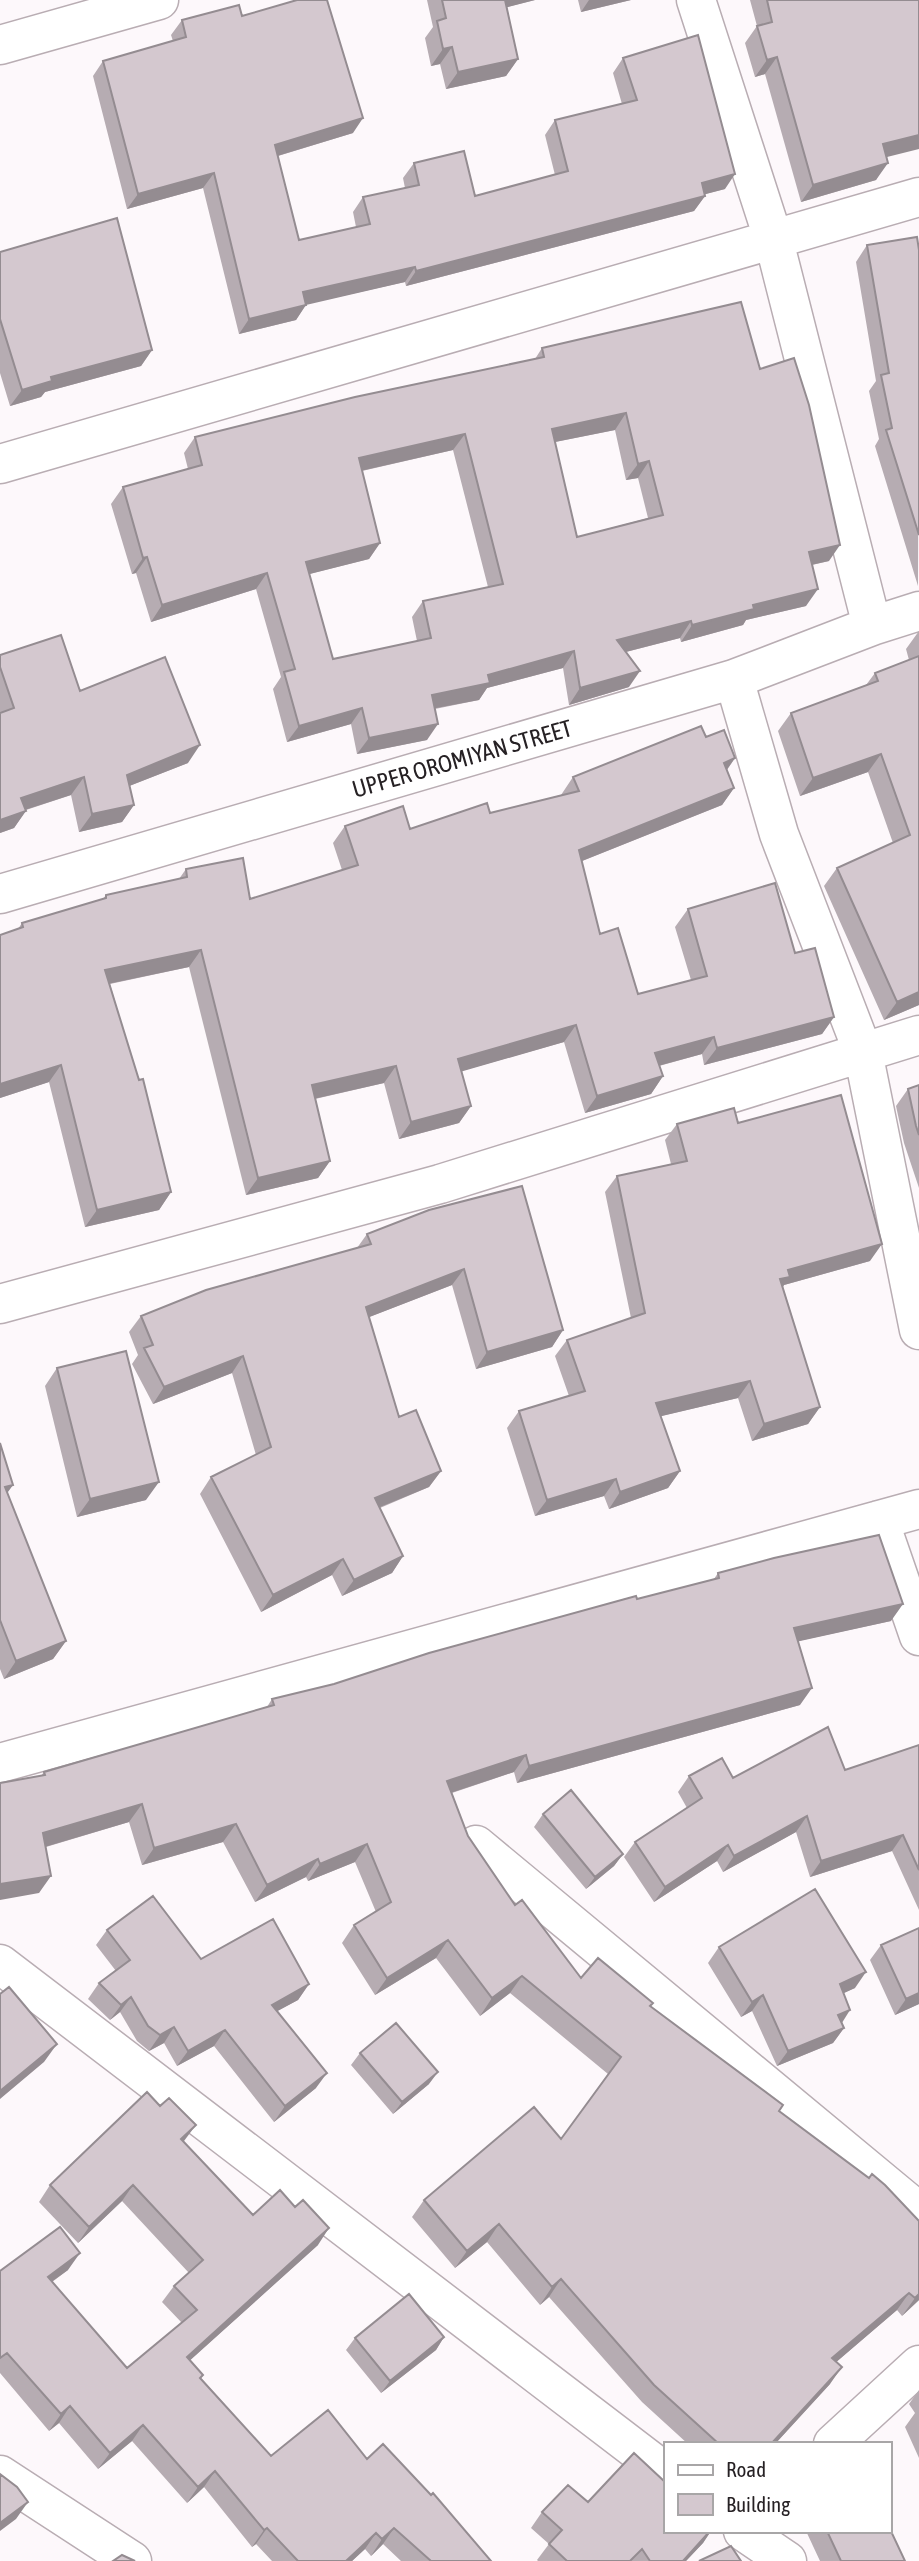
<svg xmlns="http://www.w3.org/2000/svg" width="919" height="2561" font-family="'Asap Condensed',sans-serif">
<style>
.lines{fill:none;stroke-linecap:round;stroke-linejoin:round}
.minor-casing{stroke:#b9adb3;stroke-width:41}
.minor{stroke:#fff;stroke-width:38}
.wall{fill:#b6acb2;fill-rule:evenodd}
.shaded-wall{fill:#948c91}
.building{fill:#d4c8cf;stroke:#948c91;stroke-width:2;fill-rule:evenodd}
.labels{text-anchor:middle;stroke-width:7;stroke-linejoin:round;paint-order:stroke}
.street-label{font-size:24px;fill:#262124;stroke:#fff}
</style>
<rect width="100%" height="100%" fill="#fdf8fb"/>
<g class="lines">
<!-- minor casing -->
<g class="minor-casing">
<path id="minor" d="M696,0L774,241L872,626
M0,45L159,0
M0,464L919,197
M734,679L779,834L863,1052L919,1330
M0,894L734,679L872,626L919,611
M0,1304L440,1184L919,1035
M879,1520L919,1636
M0,1763L919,1509
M476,1845L919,2212
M0,1964L665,2472
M833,2444L919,2365
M0,2475L132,2561
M743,2531L787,2561"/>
</g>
<!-- minor -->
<use href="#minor" class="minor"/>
</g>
<!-- wall -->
<path class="wall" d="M427,0H535L507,7L518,59L506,76L446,89L440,64L431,66L425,38L433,27Z
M578,0H631L581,12Z
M750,0H919L887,157L876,180L801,202L765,74L755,77L745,43L757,26Z
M242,16L353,133L278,156L299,240L356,227L353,212L363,197L405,188L403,178L414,163L475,196L555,175L545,135L555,120L622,104L613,73L623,58L725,189L705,194V196L694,211L406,286L405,282L306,304L296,320L239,334L203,188L127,209L93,76L103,61L173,41L171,35L182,20Z
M867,245L919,250L918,586L875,446L879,439L869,391L876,381L856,262Z
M0,252L152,350L141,366L45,392L41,397L10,406L0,373Z
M542,348L760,369L829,561L812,565L806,606L746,620L743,625L681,642L680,638L626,652L629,687L569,705L563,668L487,688L479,700L435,709L427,740L357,754L351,724L287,742L273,689L281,677L256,589L151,622L136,573L132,574L111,504L123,487L188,469L184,453L195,437L535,359ZM615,430L626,480L638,478L648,518L577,537L555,442ZM453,450L488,587L423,601L412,617L417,641L333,659L309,574L369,559L380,543L362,471Z
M919,631V1005L884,1020L824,886L837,868L893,843L868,772L800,796L778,731L791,713L866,685L875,673L909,660L906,649Z
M0,655L80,691L188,763L129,786L134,805L122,822L79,832L71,795L26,810L14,828L0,833Z
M706,737L735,758L727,770L734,788L722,805L582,861L600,934L638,994L691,980L675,927L688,909L795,953L834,1017L822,1034L704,1065L702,1054L659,1066L663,1076L651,1094L585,1113L564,1042L461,1071L471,1106L459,1123L399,1139L384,1083L315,1099L330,1161L318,1178L246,1195L189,967L110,984L171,1192L159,1210L85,1227L49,1082L0,1098V935L18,929L22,923L103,899L106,895L179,879L186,869L250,899L342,870L333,843L345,826L410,829L490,813L561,795L573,777Z
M919,1085V1188L904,1143L896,1106L908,1089Z
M738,1123L870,1261L784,1285L783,1287L820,1407L808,1424L752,1441L738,1398L661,1416L680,1471L668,1488L609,1509L604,1496L535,1516L507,1428L519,1411L569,1396L555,1356L567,1340L631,1318L605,1192L617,1176L671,1164L665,1140L677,1124Z
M429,1210L563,1330L552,1347L476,1369L452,1285L369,1317L399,1417L441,1471L429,1487L380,1508L403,1556L392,1573L342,1596L332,1575L261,1612L200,1494L211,1477L256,1455L232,1373L153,1404L132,1364L138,1355L129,1332L141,1316L357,1248L367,1234Z
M57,1368L146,1500L77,1517L45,1386Z
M0,1443L13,1485L7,1492L66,1641L53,1659L4,1679L0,1669Z
M718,1573L891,1621L798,1641L800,1705L517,1783L514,1772L452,1793L468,1836L515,1905L581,1978L650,2007L779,2111L919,2300L902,2316L897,2310L836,2362L830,2384L775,2444H688L642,2402L549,2297L540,2305L487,2242L455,2268L412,2217L424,2200L561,2139L608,2074L510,1993L480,2016L436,1958L375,1995L342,1943L354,1925L376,1912L355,1862L308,1881L306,1877L255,1902L223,1842L142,1865L129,1822L46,1847L39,1893L41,1776L44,1772L267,1707L272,1699L334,1684L637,1599L714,1579Z
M919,1745V1910L892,1851L810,1877L796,1832L723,1872L717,1861L654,1902L624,1857L635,1842L687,1808L678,1792L689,1776L733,1778L845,1770Z
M543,1814L623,1854L614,1866L586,1889L534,1827Z
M919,1928V2004L895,2015L870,1960L881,1945Z
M107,1930L201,1959L309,1984L298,2000L277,2011L316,2088L274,2122L214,2046L177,2066L164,2043L149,2051L137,2041L120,2012L110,2020L88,1999L99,1983L116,1971L96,1945Z
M719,1947L855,1988L843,1993L842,2023L844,2028L833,2043L777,2066L752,2011L741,2017L708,1963Z
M360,2053L429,2084L393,2114L351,2065Z
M184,2142L253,2215L318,2245L190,2360L203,2375L201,2378L271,2456L367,2459L491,2561H401L383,2544L371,2556L365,2549L352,2561H272L256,2544L252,2547L204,2487L187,2503L132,2441L98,2469L59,2423L49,2431L0,2373V2271L68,2270L52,2282L127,2368L182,2323L162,2302L174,2286L189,2273L122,2201L78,2243L39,2202L50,2185Z
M444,2337L436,2350L381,2393L346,2350L355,2338Z
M919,2390V2458L905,2427L915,2413L909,2404Z
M588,2502L665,2531H711L703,2543L686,2561H538L537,2560L549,2544L531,2528L542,2512Z
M806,2531H889L905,2561H820Z"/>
<!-- shaded-wall -->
<path class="shaded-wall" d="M500,0H535L492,11Z
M589,0H631L581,12Z
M452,47L440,64L431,66L443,49Z
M777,57L765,74L755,77L767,60Z
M518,59L506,76L446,89L458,72Z
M363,118L353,133L264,160L275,145Z
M919,135V149L871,161L883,144Z
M888,163L876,180L801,202L813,185Z
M214,173L203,188L127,209L138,194Z
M735,174L725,189L691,198L702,183Z
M705,196L694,211L406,286L416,271Z
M415,267L405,282L293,308L303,292Z
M306,305L296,320L239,334L249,319Z
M152,350L141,366L45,392L41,397L10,406L22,390L51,377Z
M626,413L615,430L540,445L552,429Z
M465,434L453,450L347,474L359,458Z
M649,461L638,478L626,480L638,464Z
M380,543L369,559L294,578L306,562Z
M840,545L829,561L797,568L809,552Z
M147,557L136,573L132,574L143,558Z
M267,573L256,589L151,622L162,605Z
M818,589L806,606L746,620L743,625L681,642L692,625L753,605Z
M691,621L680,638L606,657L617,640Z
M574,651L563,668L487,688L479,700L420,711L432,695L488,675Z
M640,671L629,687L569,705L580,688Z
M362,708L351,724L287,742L299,726Z
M438,724L427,740L357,754L369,738Z
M200,745L188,763L114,792L127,775Z
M881,754L868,772L800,796L813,778Z
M735,758L723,775L724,763Z
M84,777L71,795L9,815L21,798Z
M734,788L722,805L567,867L579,850Z
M134,805L122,822L79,832L92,814Z
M26,811L14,828L0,833V820Z
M201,950L189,967L93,987L105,970Z
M919,992V1005L884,1020L897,1002Z
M834,1017L822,1034L704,1065L717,1048Z
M576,1025L564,1042L446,1076L458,1059Z
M714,1037L702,1054L643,1070L655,1053Z
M61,1065L49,1082L0,1098V1084Z
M396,1066L384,1083L300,1102L312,1085Z
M663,1076L651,1094L585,1113L597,1096Z
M471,1106L459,1123L399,1139L411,1122Z
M330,1161L318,1178L246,1195L258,1178Z
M171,1192L159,1210L85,1227L97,1210Z
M882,1244L870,1261L784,1285L778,1294L769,1296L788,1270Z
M464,1269L452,1285L354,1323L366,1307Z
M563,1330L552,1347L476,1369L487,1352Z
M243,1356L232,1373L153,1404L164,1387Z
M750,1381L738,1398L645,1420L656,1403Z
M820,1407L808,1424L752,1441L764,1424Z
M441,1471L429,1487L363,1514L375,1498Z
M680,1471L668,1488L609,1509L620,1492Z
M616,1479L604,1496L535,1516L547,1500Z
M159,1482L146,1500L77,1517L90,1499Z
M13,1485L0,1503L5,1487Z
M403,1556L392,1573L342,1596L354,1580Z
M343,1559L332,1575L261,1612L273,1595Z
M903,1604L891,1621L782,1645L794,1628Z
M66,1641L53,1659L4,1679L16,1661Z
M812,1688L800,1705L517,1783L529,1766Z
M526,1755L514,1772L435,1798L447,1781Z
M142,1804L129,1822L31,1851L43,1833Z
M807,1816L796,1832L723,1872L734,1856Z
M236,1824L223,1842L142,1865L154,1848Z
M903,1835L892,1851L810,1877L821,1861Z
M367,1844L355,1862L308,1881L320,1864Z
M728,1845L717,1861L654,1902L665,1887Z
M623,1854L614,1866L586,1889L595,1877Z
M318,1859L306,1877L255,1902L267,1885Z
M51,1876L39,1893L0,1900V1884Z
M448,1940L436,1958L375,1995L387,1978Z
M866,1972L855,1988L829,2000L840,1984Z
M522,1976L510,1993L480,2016L492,1998Z
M309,1984L298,2000L261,2020L272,2005Z
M919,1993V2004L895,2015L906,1999Z
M763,1995L752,2011L741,2017L752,2002Z
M131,1997L120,2012L110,2020L121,2005Z
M850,2010L840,2026L838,2015Z
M174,2027L164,2043L149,2051L160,2035Z
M844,2028L833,2043L777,2066L788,2051Z
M225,2030L214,2046L177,2066L188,2051Z
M57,2044L44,2062L0,2099V2091Z
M438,2072L429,2084L393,2114L402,2102Z
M327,2073L316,2088L274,2122L285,2106Z
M196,2125L184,2141L170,2155L181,2139Z
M133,2185L122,2201L78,2243L89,2227Z
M499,2224L487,2242L455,2268L467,2251Z
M329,2228L318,2245L176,2373L187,2357Z
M80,2253L68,2270L36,2293L48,2277Z
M561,2279L549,2297L540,2305L552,2287Z
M909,2293L897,2310L820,2376L832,2358Z
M919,2294V2300L902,2316L915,2298Z
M444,2337L436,2350L381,2393L390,2381Z
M842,2367L830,2384L775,2444H771Z
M70,2406L59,2423L49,2431L61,2414Z
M143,2425L132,2441L98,2469L110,2453Z
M215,2471L204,2487L187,2503L198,2487Z
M28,2502L16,2519L0,2531V2523Z
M267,2528L256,2544L252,2547L264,2530Z
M394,2528L383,2544L371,2556L382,2539Z
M710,2531H711L703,2543L686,2561H683Z
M376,2533L365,2549L352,2561H346Z"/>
<!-- building -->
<path class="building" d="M297,0H327L363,118L275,145L299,240L370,224L363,197L419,185L414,163L464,151L475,196L568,171L555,120L637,100L623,58L698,35L735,174L702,183L705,196L416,271L415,267L303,292L306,305L249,319L214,173L138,194L103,61L186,37L182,20L239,5L242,16Z
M442,0H505L518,59L458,72L452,47L443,49L437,21L446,18Z
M767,0H919V135L883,144L888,163L813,185L777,57L767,60L757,26L772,22Z
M117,218L152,350L51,377L52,381L22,390L0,319V252Z
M917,237L919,250V535L886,430L892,428L881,375L889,373L867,245Z
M741,302L760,369L794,358L809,405L840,545L809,552L818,589L753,605L754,609L692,625L691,621L617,640L640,671L580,688L574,651L488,675L490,683L432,695L438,724L369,738L362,708L299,726L284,672L295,669L267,573L162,605L147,557L143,558L123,487L202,465L195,437L355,397L544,357L542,348ZM626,413L638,464L649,461L663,515L577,537L552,429ZM465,434L503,584L423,601L431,638L333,659L306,562L380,543L359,458Z
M61,635L80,691L165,657L200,745L127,775L134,805L92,814L84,777L21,798L26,811L0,820V713L14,708L0,667V655Z
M919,656V992L897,1002L837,868L910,835L881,754L813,778L791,713L878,681L875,673Z
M701,726L706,737L724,730L735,758L724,763L734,788L579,850L600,934L618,928L638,994L707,976L688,909L775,883L795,953L815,948L834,1017L717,1048L714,1037L655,1053L663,1076L597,1096L576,1025L458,1059L471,1106L411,1122L396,1066L312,1085L330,1161L258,1178L201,950L105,970L139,1080L143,1079L171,1192L97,1210L61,1065L0,1084V935L23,927L22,923L106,898V895L187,877L186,869L243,858L250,899L358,865L345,826L403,806L410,829L487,803L490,813L579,791L573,777Z
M919,1085V1135L916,1126L908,1089Z
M841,1095L882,1244L788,1270L790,1277L780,1279L820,1407L764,1424L750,1381L656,1403L680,1471L620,1492L616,1479L547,1500L519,1411L585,1391L567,1340L645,1313L617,1176L687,1161L677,1124L734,1108L738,1123Z
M522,1186L563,1330L487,1352L464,1269L366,1307L399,1417L416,1410L441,1471L375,1498L403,1556L354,1580L343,1559L273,1595L211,1477L271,1447L243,1356L164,1387L144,1348L153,1345L141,1316L206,1290L371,1244L367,1234L429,1210Z
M126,1351L159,1482L90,1499L57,1368Z
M0,1443L13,1485L5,1487L66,1641L16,1661L0,1620Z
M879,1535L903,1604L794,1628L812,1688L529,1766L526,1755L447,1781L468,1836L515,1905L522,1900L581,1978L598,1958L653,2003L650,2006L783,2105L779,2111L869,2178L872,2174L885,2185L919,2221V2294L915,2298L909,2293L832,2358L842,2367L771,2444H719L654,2385L561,2279L552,2287L499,2224L467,2251L424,2200L534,2107L561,2139L621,2057L522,1976L492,1998L448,1940L387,1978L354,1925L391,1902L367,1844L320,1864L318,1859L267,1885L236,1824L154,1848L142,1804L43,1833L51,1876L0,1884V1783L45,1775L44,1772L274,1705L272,1699L334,1684L429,1653L636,1596L637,1599L719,1578L718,1573L774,1558Z
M828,1727L845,1770L919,1745V1870L903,1835L821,1861L807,1816L734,1856L728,1845L665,1887L635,1842L702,1798L689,1776L722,1758L733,1778Z
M571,1790L623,1854L595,1877L543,1814Z
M815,1889L866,1972L840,1984L850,2010L838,2015L844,2028L788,2051L763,1995L752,2002L719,1947Z
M153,1896L201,1959L273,1919L309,1984L272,2005L327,2073L285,2106L225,2030L188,2051L174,2027L160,2035L148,2026L131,1997L121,2005L99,1983L130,1960L107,1930Z
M919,1928V1993L906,1999L881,1945Z
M9,1987L57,2044L0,2091V1994Z
M396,2023L438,2072L402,2102L360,2053Z
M147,2092L160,2106L169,2098L196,2125L181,2139L253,2215L280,2190L295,2207L303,2200L329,2228L187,2357L203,2375L200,2378L271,2456L328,2410L367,2459L383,2444L431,2495L433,2493L491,2561H431L394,2528L382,2539L376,2533L346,2561H298L267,2528L264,2530L215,2471L198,2487L143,2425L110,2453L70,2406L61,2414L7,2353L0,2358V2271L60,2227L80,2253L48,2277L127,2368L197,2310L174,2286L203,2260L133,2185L89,2227L50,2185Z
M409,2294L444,2337L390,2381L355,2338Z
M634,2453L665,2482V2531H710L683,2561H650L642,2549L630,2561H567L549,2544L562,2530L542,2512L568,2485L588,2502Z
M0,2474L17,2487L28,2502L0,2523Z
M889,2527L905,2561H841L827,2531H889Z
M731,2546L741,2561H699Z
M122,2555L135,2561H113Z"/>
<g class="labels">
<!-- street labels -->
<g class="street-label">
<text transform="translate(462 759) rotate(-16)" y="8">UPPER OROMIYAN STREET</text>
</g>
</g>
<!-- legend -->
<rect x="664" y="2442" width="228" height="91" fill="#ffffff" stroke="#a8a6a7" stroke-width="2"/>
<rect x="678" y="2465" width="35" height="10" fill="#ffffff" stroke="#a8a6a7" stroke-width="2"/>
<text x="726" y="2477" font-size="21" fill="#262124">Road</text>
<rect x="678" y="2494" width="35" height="21" fill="#d4c8cf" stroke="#a8a6a7" stroke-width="2"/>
<text x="726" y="2512" font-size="21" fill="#262124">Building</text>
</svg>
